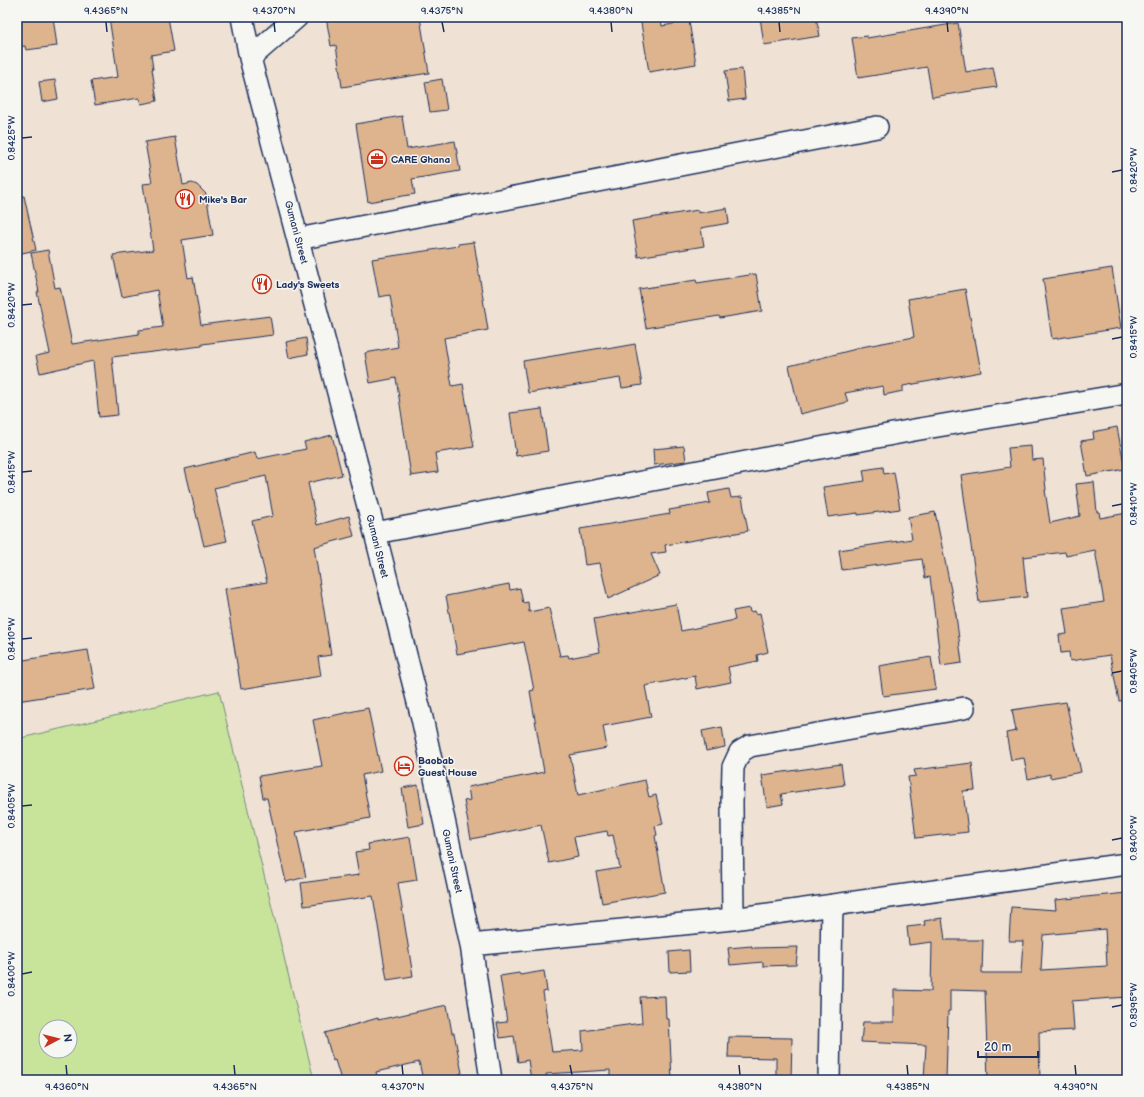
<svg xmlns="http://www.w3.org/2000/svg" width="1144" height="1097" font-family="'Balsamiq Sans',sans-serif">
<style>
.green{fill:#c8e49b;stroke:#728a7c;fill-rule:evenodd}
.building{fill:#deb48e;stroke:#1b2f5e;fill-rule:evenodd}
.lines{fill:none;stroke-linecap:round;stroke-linejoin:round}
.minor-casing{stroke:#1b2f5e;stroke-width:24}
.minor{stroke:#f6f6f2;stroke-width:21}
.ticks{fill:none;stroke:#1b2f5e;stroke-width:1.5}
.labels{text-anchor:middle;stroke-width:3;stroke-linejoin:round;paint-order:stroke}
.poi-label{font-size:10px;font-weight:bold;fill:#1b2f5e;stroke:#f6f6f2;text-anchor:start}
.street-label{font-size:10px;fill:#1b2f5e;stroke:#f6f6f2}
.neatline{fill:none;stroke:#1b2f5e;stroke-width:1.5}
.ticks-label{font-size:10px;text-anchor:middle;fill:#1b2f5e}
</style>
<rect width="100%" height="100%" fill="#efe2d4"/>
<filter id="ink" filterUnits="userSpaceOnUse"><feTurbulence type="fractalNoise" baseFrequency=".025" numOctaves="2"/><feDisplacementMap in="SourceGraphic" scale="8" xChannelSelector="R" yChannelSelector="G"/><feConvolveMatrix kernelMatrix="1 2 1 2 8 2 1 2 1" color-interpolation-filters="sRGB"/></filter>
<g filter="url(#ink)">
<!-- green -->
<path class="green" d="M219,691L314,1080H17V739ZM46,1027H70V1051H46Z"/>
<!-- building -->
<path class="building" d="M17,17H53L57,46L26,50L25,46L17,47Z
M109,17H168L174,51L151,55L153,69H152L157,101L141,104L139,98L95,105L91,81L118,77Z
M326,17H420L429,73L342,87L336,45L331,46Z
M640,17H661L662,26L689,21L696,64L649,72Z
M760,17H816L820,36L764,45Z
M958,23L966,72L993,67L997,87L932,97L927,67L858,78L852,38L867,36V38Z
M742,69L745,99L729,101L725,71Z
M442,79L447,110L430,112L425,82Z
M55,80L58,99L42,102L39,82Z
M402,116L407,149L455,141L460,171L412,179L415,194L368,202L356,124Z
M175,137L183,185L192,183L197,185L206,194L213,235L182,240L188,278L193,277L201,325L270,316L273,335L202,344V346L112,357L118,415L99,417L93,361L40,373L36,356L50,353L37,292H39L31,253L48,250L55,288L60,287L72,344L139,334V330L163,327L157,290L122,297L113,255L153,250L143,184L152,183L145,142Z
M24,196L36,250L17,254V197Z
M727,208L729,223L701,228L704,246L638,257L632,221L698,210V213Z
M474,242L488,330L444,338L452,386L463,384L474,447L435,453L438,472L411,476L396,378L370,383L365,353L398,347L390,295L379,297L372,259L458,246V244Z
M1112,268L1121,328L1052,339L1043,279Z
M756,274L762,311L720,318L719,316L646,328L639,289L696,280L697,283Z
M965,289L974,339H975L981,372L903,386V391L884,395L883,386L845,393L848,402L800,414L789,366L856,349V348L914,337L908,299Z
M306,338L308,354L289,358L286,342Z
M635,344L642,385L622,388L620,378L528,393L523,361L607,347V349Z
M542,409L548,451L516,456L510,413Z
M1117,427L1125,469L1087,476L1081,441L1094,439L1093,432Z
M332,435L342,475L308,483L317,525L349,516L354,536L314,547L331,655L318,657L321,676L241,689L225,589L267,582L252,521L273,516L266,476L214,488L227,541L204,546L185,469L255,452L257,459L306,449L304,442Z
M684,446L686,461L654,465L653,449Z
M1031,446L1032,460L1043,459L1046,490H1045L1050,523L1080,516L1076,484L1094,482L1097,512H1099L1100,518L1127,513V700L1119,701L1110,655L1070,661L1069,652L1061,653L1059,635L1067,634L1063,608L1104,602L1095,550L1066,556L1065,552L1023,557L1027,597L979,602L961,475L1010,467L1008,448Z
M883,467L884,474L894,472L900,509L858,515V513L828,517L823,487L865,481L863,470Z
M729,489L731,498L742,497L748,531L665,545L666,552L651,554L660,575L608,599L600,563L585,565L580,529L670,514L669,510L710,503L708,493Z
M935,512L956,615L962,663L941,666L930,577L925,578L922,559L842,570L839,550L912,539L908,517Z
M509,584L510,590L520,588L523,603L528,602L529,612L549,608L560,656L568,655L569,658L600,652L594,619L676,604L681,631L735,620L733,611L749,608L750,612L755,611L756,614L760,613L768,652L757,655L758,661L728,667L731,682L697,689L695,676L645,686L651,717L603,726L607,748L570,755L578,795L645,780L649,797L656,795L663,824L655,826L657,835L655,836L665,892L602,903L596,872L620,868L613,835L608,836L607,831L574,837L578,857L549,863L541,825L471,839L464,801L470,800L468,787L544,772L530,691L534,690L524,642L457,654L446,596Z
M88,650L95,689L17,701V661Z
M931,657L936,689L883,696L879,666Z
M1066,702L1081,772L1050,778V774L1028,779L1024,758L1011,760L1006,733L1016,731L1012,710Z
M368,708L381,771L362,775L370,818L296,832L306,877L286,882L267,798H263L259,776L322,766L313,720Z
M722,727L725,747L706,751L702,731Z
M972,763L975,790L963,791L968,832L916,838L908,777L916,776L914,770Z
M841,764L844,785L781,794L783,804L767,807L762,775Z
M418,785L424,824L408,827L402,788Z
M410,837L417,880L398,883L413,976L387,980L373,896L304,906L301,883L359,875L355,852L369,850L368,844Z
M1127,893V997L1072,1001L1074,1030L1039,1032L1040,1080H988L985,991L950,990V1011H948L946,1080H924L926,1045L861,1042L863,1022H894V990L931,991L932,942L909,945L907,927L925,925L924,921L942,918L945,940H983L982,973H1021L1023,941H1009L1011,907L1056,910L1055,900ZM1105,929L1107,966L1041,970L1043,935Z
M752,946V948L798,947L796,965L763,966V962L730,965L728,948Z
M689,950L690,971L670,972L669,952Z
M544,971L547,991L543,992L552,1052L583,1050L582,1031L642,1023L640,997L665,996L666,1019H669L672,1080H610V1070L546,1074L547,1080H531L528,1060L518,1062L514,1036L500,1038L497,1023L507,1022L500,976L519,973L520,975Z
M447,1005L452,1033H454L462,1073L459,1074L460,1080H423L419,1062L376,1072L378,1080H341L335,1060L333,1061L325,1033L378,1018V1020Z
M729,1037L792,1038L791,1080H776V1058L728,1057Z"/>
<g class="lines">
<!-- minor casing -->
<g class="minor-casing">
<path id="minor" d="M242,17L250,58L375,533L422,718L471,945L491,1080
M250,58L297,17
M298,239L877,127
M375,533L914,430L1127,394
M733,919L732,803L733,767L740,752L750,746L964,708
M471,945L733,919L1127,864
M829,1080L832,905"/>
</g>
<!-- minor -->
<use href="#minor" class="minor"/>
</g>
</g>
<!-- ticks -->
<path class="ticks" d="M106,22L107,32M274,22L275,32M442,22L444,32M611,22L612,32M779,22L780,32M947,22L948,32M22,138L32,137M1112,172L1122,170M22,305L32,304M1112,339L1122,337M22,472L32,471M1112,506L1122,504M22,639L32,638M1112,673L1122,671M22,806L32,805M1112,840L1122,838M22,974L32,972M1112,1007L1122,1005M66,1065L67,1075M234,1065L235,1075M402,1065L403,1075M570,1065L572,1075M739,1065L740,1075M907,1065L908,1075M1075,1065L1076,1075"/>
<!-- icons -->
<defs>
<g id="office-ring" transform="scale(1)"><circle r="9.5" fill="#f6f6f2" stroke="#c8321e" stroke-width="1.5"/><path d="M-6-3h4V-5.5h4V-3h4V5H-6ZM-1-4.5V-3h2v-1.5ZM-6 0V1H6V0Z" fill="#c8321e"/></g>
<g id="restaurant-ring" transform="scale(1)"><circle r="9.5" fill="#f6f6f2" stroke="#c8321e" stroke-width="1.5"/><path d="M-5-6h1v4h1v-4h1v4h1v-4h1v5L-1.5 .5V6h-2V.5L-5-1ZM5-6V6H3V1.5H1.5Q1.5-4 5-6Z" fill="#c8321e"/></g>
<g id="hotel-ring" transform="scale(1)"><circle r="9.5" fill="#f6f6f2" stroke="#c8321e" stroke-width="1.5"/><path d="M-6-4.5h1.5V1H6V5H4.5V3h-9V5H-6ZM-4 0a1.8 1.8 0 1 1 3.6 0ZM.5 0V-2.5h3Q6-2.5 6 0Z" fill="#c8321e"/></g>
</defs>
<g fill-rule="evenodd">
<use href="#office-ring" x="377" y="159"/>
<use href="#restaurant-ring" x="185" y="199"/>
<use href="#restaurant-ring" x="262" y="284"/>
<use href="#hotel-ring" x="404" y="766"/>
</g>
<g class="labels">
<!-- poi labels -->
<g class="poi-label">
<text x="391" y="163">CARE Ghana</text>
<text x="199" y="203">Mike's Bar</text>
<text x="276" y="288">Lady's Sweets</text>
<text x="418" y="764">Baobab<tspan x="418" dy="12">Guest House</tspan></text>
</g>
<!-- street labels -->
<g class="street-label">
<text transform="translate(297 232) rotate(75)" y="4">Gumani Street</text>
<text transform="translate(378 546) rotate(76)" y="4">Gumani Street</text>
<text transform="translate(453 861) rotate(78)" y="4">Gumani Street</text>
</g>
</g>
<!-- margin -->
<rect width="1144" height="1097" fill="none" stroke="#f6f6f2" stroke-width="44"/>
<!-- north arrow -->
<g transform="translate(58 1039) rotate(83)"><circle r="19" fill="#f6f6f2" stroke="#9ea6b7"/>
<path d="M0-3L7 15L0 10L-7 15Z" fill="#c8321e"/>
<text y="-6" font-size="11" font-weight="bold" text-anchor="middle" fill="#1b2f5e">N</text>
</g>
<!-- scale -->
<path d="M978 1051v6h60v-6" fill="none" stroke="#1b2f5e" stroke-width="2"/>
<text x="984" y="1051" font-size="12" fill="#1b2f5e" stroke="#f6f6f2" stroke-width="3" paint-order="stroke">20 m</text>
<rect x="22" y="22" width="1100" height="1053" class="neatline"/>
<g class="ticks-label">
<text x="106" y="14">9.4365°N</text>
<text x="274" y="14">9.4370°N</text>
<text x="442" y="14">9.4375°N</text>
<text x="611" y="14">9.4380°N</text>
<text x="779" y="14">9.4385°N</text>
<text x="947" y="14">9.4390°N</text>
<text transform="translate(11 138) rotate(-90)" y="4">0.8425°W</text>
<text transform="translate(1133 170) rotate(-90)" y="4">0.8420°W</text>
<text transform="translate(11 305) rotate(-90)" y="4">0.8420°W</text>
<text transform="translate(1133 337) rotate(-90)" y="4">0.8415°W</text>
<text transform="translate(11 472) rotate(-90)" y="4">0.8415°W</text>
<text transform="translate(1133 504) rotate(-90)" y="4">0.8410°W</text>
<text transform="translate(11 639) rotate(-90)" y="4">0.8410°W</text>
<text transform="translate(1133 671) rotate(-90)" y="4">0.8405°W</text>
<text transform="translate(11 806) rotate(-90)" y="4">0.8405°W</text>
<text transform="translate(1133 838) rotate(-90)" y="4">0.8400°W</text>
<text transform="translate(11 974) rotate(-90)" y="4">0.8400°W</text>
<text transform="translate(1133 1005) rotate(-90)" y="4">0.8395°W</text>
<text x="67" y="1090">9.4360°N</text>
<text x="235" y="1090">9.4365°N</text>
<text x="403" y="1090">9.4370°N</text>
<text x="572" y="1090">9.4375°N</text>
<text x="740" y="1090">9.4380°N</text>
<text x="908" y="1090">9.4385°N</text>
<text x="1076" y="1090">9.4390°N</text>
</g>
</svg>
